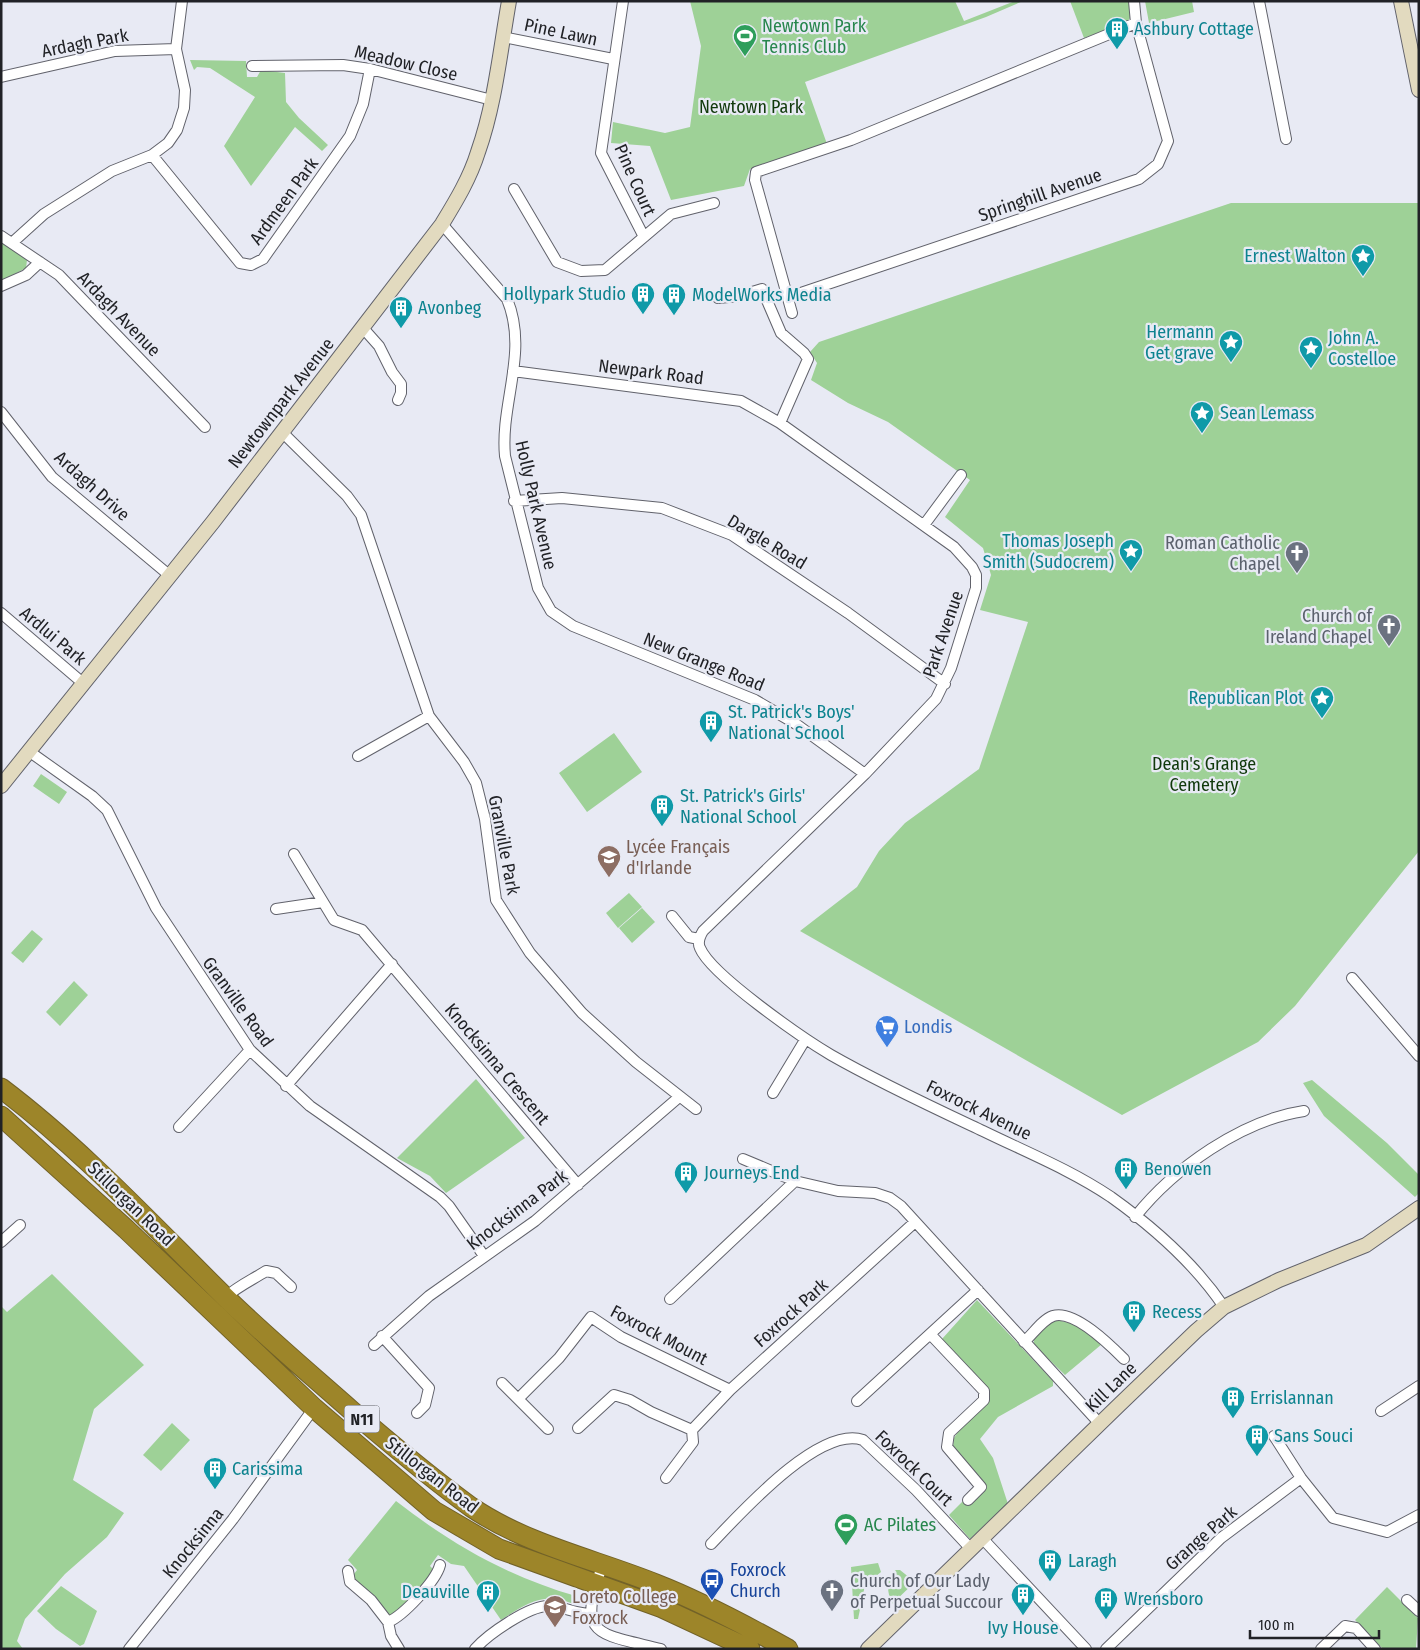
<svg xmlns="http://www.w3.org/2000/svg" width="1420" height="1650" font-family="'Fira Sans Condensed',sans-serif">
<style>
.green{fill:#9ed197}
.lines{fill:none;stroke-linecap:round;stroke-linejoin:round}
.street-casing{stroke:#61626b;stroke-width:12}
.secondary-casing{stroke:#61626b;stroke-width:16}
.highway-casing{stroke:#726228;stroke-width:21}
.street{stroke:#fff;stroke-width:10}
.secondary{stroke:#e2dabf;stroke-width:14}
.highway{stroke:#9d8529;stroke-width:19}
.labels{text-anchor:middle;stroke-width:4.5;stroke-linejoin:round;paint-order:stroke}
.shield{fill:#e8eaf4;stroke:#5d5e64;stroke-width:1}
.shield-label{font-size:16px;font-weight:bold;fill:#212226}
.leisure-label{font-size:18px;fill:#27864d;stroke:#e8eaf4;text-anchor:start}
.culture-label{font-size:18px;fill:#0d838f;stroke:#e8eaf4;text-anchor:start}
.street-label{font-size:18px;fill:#212226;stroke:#e8eaf4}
.park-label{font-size:18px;fill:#10390b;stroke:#e8eaf4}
.worship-label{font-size:18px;fill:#5b616d;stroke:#e8eaf4;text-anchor:end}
.education-label{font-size:18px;fill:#785e54;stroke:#e8eaf4;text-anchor:start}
.shop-label{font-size:18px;fill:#366cbe;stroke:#e8eaf4;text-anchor:start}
.transit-label{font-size:18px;fill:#164399;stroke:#e8eaf4;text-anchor:start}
</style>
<rect width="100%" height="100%" fill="#e8eaf4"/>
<!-- green -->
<path class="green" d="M690,1H955L964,21L1015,1H1023L986,17L805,82L827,144L750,169L744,186L671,200L650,146L611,143L613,122L665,133L690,127L701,46Z
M1070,1H1130L1131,17L1127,22L1084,38Z
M1145,1H1192L1194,12L1149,23Z
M190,60L246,61L247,77H257L261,70L285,73L286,102L299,118L328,145L322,151L295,127L251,186L224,146L255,97L210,68L197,67L194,70Z
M1231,203H1419V851L1295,1006L1258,1042L1122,1115L800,931L857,887L879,851L905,823L979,769L1028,622L980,610L991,575L983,548L945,517L970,480L888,422L848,403L811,380L817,363L810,352L819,342Z
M1,240L27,260L26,268L1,281Z
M614,733L642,772L587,812L559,773Z
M41,774L67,792L59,804L33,786Z
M629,893L642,907L618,928L606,913Z
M642,908L655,922L632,943L619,928Z
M32,930L43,939L23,963L11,953Z
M74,981L88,995L60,1026L46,1012Z
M476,1079L525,1138L446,1193L430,1176L397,1158Z
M1312,1080L1387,1143L1419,1175V1193L1415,1197L1324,1116L1303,1083Z
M52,1274L144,1365L94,1409L73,1480L124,1513L107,1537L65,1574L25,1619L17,1641L23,1649H1V1306L7,1312Z
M977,1300L1053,1381V1386L998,1417L980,1439L993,1458L1008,1504L970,1539L949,1515L983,1481L953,1447L954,1438L959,1430L989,1396L988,1388L942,1339Z
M1061,1318V1321L1078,1325L1102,1344L1065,1375L1034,1345V1337L1051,1320Z
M172,1423L190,1440L161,1471L143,1455Z
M396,1501C451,1544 509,1577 576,1596V1605C543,1591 528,1603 501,1620L464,1566L451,1564L438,1555L430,1566L435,1571L408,1604L390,1616L351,1578L357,1570L348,1560Z
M878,1563L881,1572L865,1585L858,1619H854L851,1567Z
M896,1570H900L915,1582L892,1604C887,1592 885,1577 896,1570Z
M61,1586L97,1611L84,1644L80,1646L56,1629L37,1611Z
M1387,1587L1418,1618L1416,1649H1383L1355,1620Z"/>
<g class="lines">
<!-- street casing -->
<g class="street-casing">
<path id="street" d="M623,1L601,153L644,237
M1259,1L1286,139
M503,37L613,59
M252,66L343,65L370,69L492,100
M1,77L115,51L176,49
M152,155L240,263L251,265L263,259L350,136L363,104L370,69
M514,189L557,262L581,271L605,270L671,214L714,203
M442,224L507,299C529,352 500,403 505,456L538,588L551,611L573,626L755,700L796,724L865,774
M1,236L59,275L205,427
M13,242L44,214L112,171L152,155L168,143L177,130L184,108L185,90L176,49L182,1
M1,286L26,275L40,262
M789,297L1139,179L1158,164L1168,141L1136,23L1134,1
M718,298L739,296L762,289L781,333L804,353L808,359L780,423
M792,313L755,180L756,172L851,140L1136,23
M363,328L379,346L392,372L401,384V393L398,400
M513,371L741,401L780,423L954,547L972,567L976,575V588L951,668L936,699L865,774L703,931C700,936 697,942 700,948C711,975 804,1039 831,1055C880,1083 932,1107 983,1131C1026,1152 1071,1170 1111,1197C1153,1227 1195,1264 1224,1307
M1,412L52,477L169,575
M283,433L347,496L361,515L429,716L464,762L476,783L485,819L496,900L530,953L582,1013L636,1062L696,1109
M514,501L562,498L662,508L732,535L848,613L945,684
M924,525L961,475
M1,613L84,684
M30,752L92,796L107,810L156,908L250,1050L310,1106L440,1197L449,1206L484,1256
M358,756L429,716
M294,854L334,920L362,930L578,1185
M276,909L323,902
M672,916L689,937L699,939
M1352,978L1419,1056
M286,1086L392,964
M773,1093L805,1040
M179,1127L250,1050
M743,1159L795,1181L838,1191L875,1193L890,1198L901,1206L1100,1424
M1135,1217C1174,1168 1242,1120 1304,1111
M1,1242L20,1225
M226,1297C238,1286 252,1280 266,1271L276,1273L291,1287
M670,1299L795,1181
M931,1335L984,1391V1400L949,1433L947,1447L981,1487L968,1500
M382,1336L429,1388L425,1405L417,1413
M1024,1342C1033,1334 1042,1320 1053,1316C1074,1309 1111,1346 1124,1359
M374,1345L429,1296L535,1221L678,1098
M502,1383L548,1429
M519,1398L559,1358L591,1317L621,1337L730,1390
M857,1401L978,1290
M1381,1411L1419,1386
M578,1428L614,1395L630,1400L651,1412L692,1430
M1274,1436L1301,1478L1333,1518L1387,1532L1419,1515
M666,1478L693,1442L692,1430L730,1390L915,1222
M982,1538L1086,1649
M711,1544C740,1514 819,1425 863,1440L916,1490L971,1549
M603,1564C576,1637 596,1633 661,1649
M348,1571L350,1582L371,1600L388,1622L391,1636L399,1649
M1407,1600L1419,1611
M388,1622C403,1616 436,1581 440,1565
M129,1649L233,1519L314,1408
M475,1649C488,1634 529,1606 548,1606C563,1606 576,1614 591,1614
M1106,1649L1221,1538L1301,1478
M1321,1649L1345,1626L1356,1628L1375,1649"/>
</g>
<!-- secondary casing -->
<g class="secondary-casing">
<path id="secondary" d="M1401,1L1419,90
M1,786L213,522L442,224C456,201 470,178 478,152C495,104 500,52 509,1
M868,1649L1117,1407L1196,1331L1224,1307L1279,1280L1366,1245L1419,1208"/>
</g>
<!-- highway casing -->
<g class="highway-casing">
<path id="highway" d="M1,1088C83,1150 152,1225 224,1296C265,1336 309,1373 352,1411C391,1444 429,1477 471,1507C527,1545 594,1559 656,1584C702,1602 745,1625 788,1649
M1,1116L126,1229L314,1408L434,1511L499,1549L660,1607L750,1649"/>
</g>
<!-- street -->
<use href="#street" class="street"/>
<!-- secondary -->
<use href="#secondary" class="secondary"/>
<!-- highway -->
<use href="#highway" class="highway"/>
</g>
<!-- icons -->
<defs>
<g id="building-pin" transform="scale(1.25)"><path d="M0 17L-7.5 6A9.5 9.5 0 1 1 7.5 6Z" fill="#0f9aa8" stroke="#e8eaf4"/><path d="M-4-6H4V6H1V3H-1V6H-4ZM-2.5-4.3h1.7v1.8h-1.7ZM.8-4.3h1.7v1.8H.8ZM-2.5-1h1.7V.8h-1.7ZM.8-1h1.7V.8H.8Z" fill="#fff"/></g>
<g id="stadium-pin" transform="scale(1.25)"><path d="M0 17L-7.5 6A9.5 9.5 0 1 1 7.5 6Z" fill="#2e9e5b" stroke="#e8eaf4"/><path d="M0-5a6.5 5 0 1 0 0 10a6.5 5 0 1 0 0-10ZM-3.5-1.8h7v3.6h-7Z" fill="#fff"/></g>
<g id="sight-pin" transform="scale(1.25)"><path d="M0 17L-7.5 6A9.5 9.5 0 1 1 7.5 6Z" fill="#0f9aa8" stroke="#e8eaf4"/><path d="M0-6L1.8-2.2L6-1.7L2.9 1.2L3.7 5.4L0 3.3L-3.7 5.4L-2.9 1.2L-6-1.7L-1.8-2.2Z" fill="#fff"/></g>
<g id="church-pin" transform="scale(1.25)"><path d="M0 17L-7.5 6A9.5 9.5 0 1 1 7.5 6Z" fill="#6b7280" stroke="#e8eaf4"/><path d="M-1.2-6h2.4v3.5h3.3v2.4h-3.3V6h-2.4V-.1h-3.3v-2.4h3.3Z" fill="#fff"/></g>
<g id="school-pin" transform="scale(1.25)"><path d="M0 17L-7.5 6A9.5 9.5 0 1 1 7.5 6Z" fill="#8d6e63" stroke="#e8eaf4"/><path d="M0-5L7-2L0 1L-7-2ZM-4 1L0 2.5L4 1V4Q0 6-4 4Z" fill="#fff"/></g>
<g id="supermarket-pin" transform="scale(1.25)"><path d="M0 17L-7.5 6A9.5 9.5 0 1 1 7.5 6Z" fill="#3f7fe0" stroke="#e8eaf4"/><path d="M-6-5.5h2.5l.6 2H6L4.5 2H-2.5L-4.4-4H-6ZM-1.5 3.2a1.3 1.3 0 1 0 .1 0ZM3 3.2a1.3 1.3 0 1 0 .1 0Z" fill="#fff"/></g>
<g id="bus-pin" transform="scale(1.25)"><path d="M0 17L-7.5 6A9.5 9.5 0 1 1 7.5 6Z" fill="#1a4fb4" stroke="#e8eaf4"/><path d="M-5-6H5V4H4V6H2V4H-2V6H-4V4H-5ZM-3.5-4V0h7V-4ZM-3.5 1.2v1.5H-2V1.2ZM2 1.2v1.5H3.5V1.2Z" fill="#fff"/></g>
</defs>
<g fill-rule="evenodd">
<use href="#building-pin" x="1117" y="29"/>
<use href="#stadium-pin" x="745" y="36"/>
<use href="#sight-pin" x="1363" y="256"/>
<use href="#building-pin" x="643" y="294"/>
<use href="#building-pin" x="674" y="295"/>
<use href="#building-pin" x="401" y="308"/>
<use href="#sight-pin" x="1231" y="342"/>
<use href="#sight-pin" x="1311" y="348"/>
<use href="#sight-pin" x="1202" y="413"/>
<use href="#sight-pin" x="1131" y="551"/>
<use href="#church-pin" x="1297" y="553"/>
<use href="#church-pin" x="1389" y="626"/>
<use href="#sight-pin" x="1322" y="698"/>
<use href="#building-pin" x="711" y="722"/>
<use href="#building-pin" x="662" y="806"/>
<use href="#school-pin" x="609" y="857"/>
<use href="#supermarket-pin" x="887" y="1027"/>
<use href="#building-pin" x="1126" y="1169"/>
<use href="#building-pin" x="686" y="1173"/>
<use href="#building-pin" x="1134" y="1312"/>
<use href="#building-pin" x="1233" y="1398"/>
<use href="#building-pin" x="1257" y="1436"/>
<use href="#building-pin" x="215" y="1469"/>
<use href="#stadium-pin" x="846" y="1525"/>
<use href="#building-pin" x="1050" y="1561"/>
<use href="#bus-pin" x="712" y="1580"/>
<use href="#church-pin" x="832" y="1591"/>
<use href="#building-pin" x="488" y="1592"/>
<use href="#building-pin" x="1023" y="1595"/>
<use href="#building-pin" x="1106" y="1599"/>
<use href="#school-pin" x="555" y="1607"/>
</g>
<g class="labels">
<!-- shield labels -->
<rect class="shield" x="344.5" y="1405.5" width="35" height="27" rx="4"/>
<g class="shield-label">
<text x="362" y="1425">N11</text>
</g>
<!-- leisure labels -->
<g class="leisure-label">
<text x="762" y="32">Newtown Park<tspan x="762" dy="21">Tennis Club</tspan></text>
<text x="864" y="1531">AC Pilates</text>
</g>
<!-- culture labels -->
<g class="culture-label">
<text x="1134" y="35">Ashbury Cottage</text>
<text x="1346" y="262" text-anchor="end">Ernest Walton</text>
<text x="626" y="300" text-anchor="end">Hollypark Studio</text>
<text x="692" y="301">ModelWorks Media</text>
<text x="418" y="314">Avonbeg</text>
<text x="1214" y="338" text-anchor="end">Hermann<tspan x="1214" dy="21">Get grave</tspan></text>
<text x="1328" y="344">John A.<tspan x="1328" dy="21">Costelloe</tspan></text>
<text x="1220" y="419">Sean Lemass</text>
<text x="1114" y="547" text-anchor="end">Thomas Joseph<tspan x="1114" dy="21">Smith (Sudocrem)</tspan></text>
<text x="1304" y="704" text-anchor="end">Republican Plot</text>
<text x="728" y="718">St. Patrick's Boys'<tspan x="728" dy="21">National School</tspan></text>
<text x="680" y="802">St. Patrick's Girls'<tspan x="680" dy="21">National School</tspan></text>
<text x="1144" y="1175">Benowen</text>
<text x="704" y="1179">Journeys End</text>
<text x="1152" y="1318">Recess</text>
<text x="1250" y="1404">Errislannan</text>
<text x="1274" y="1442">Sans Souci</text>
<text x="232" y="1475">Carissima</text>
<text x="1068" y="1567">Laragh</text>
<text x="470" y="1598" text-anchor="end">Deauville</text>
<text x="1124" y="1605">Wrensboro</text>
<text x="1023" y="1634" text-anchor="middle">Ivy House</text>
</g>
<!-- street labels -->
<g class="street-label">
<text transform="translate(561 32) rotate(12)" y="6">Pine Lawn</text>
<text transform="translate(85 43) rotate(-11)" y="6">Ardagh Park</text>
<text transform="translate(406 63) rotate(13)" y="6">Meadow Close</text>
<text transform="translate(635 180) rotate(66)" y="6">Pine Court</text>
<text transform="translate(1040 195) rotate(-19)" y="6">Springhill Avenue</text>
<text transform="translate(284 201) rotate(-54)" y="6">Ardmeen Park</text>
<text transform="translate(119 314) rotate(46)" y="6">Ardagh Avenue</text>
<text transform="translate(651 372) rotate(7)" y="6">Newpark Road</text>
<text transform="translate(281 403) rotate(-52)" y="6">Newtownpark Avenue</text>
<text transform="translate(92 486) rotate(42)" y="6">Ardagh Drive</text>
<text transform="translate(536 505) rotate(77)" y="6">Holly Park Avenue</text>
<text transform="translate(767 542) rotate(31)" y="6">Dargle Road</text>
<text transform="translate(943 634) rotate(-71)" y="6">Park Avenue</text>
<text transform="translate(53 636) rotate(40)" y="6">Ardlui Park</text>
<text transform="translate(704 662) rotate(22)" y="6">New Grange Road</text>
<text transform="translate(504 845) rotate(79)" y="6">Granville Park</text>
<text transform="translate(238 1002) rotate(54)" y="6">Granville Road</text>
<text transform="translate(497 1064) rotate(50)" y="6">Knocksinna Crescent</text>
<text transform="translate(979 1110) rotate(26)" y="6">Foxrock Avenue</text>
<text transform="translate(131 1204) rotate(44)" y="6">Stillorgan Road</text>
<text transform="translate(517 1210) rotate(-37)" y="6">Knocksinna Park</text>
<text transform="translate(791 1313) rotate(-42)" y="6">Foxrock Park</text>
<text transform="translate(659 1335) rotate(28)" y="6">Foxrock Mount</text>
<text transform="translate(1111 1387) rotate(-44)" y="6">Kill Lane</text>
<text transform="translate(914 1468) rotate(44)" y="6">Foxrock Court</text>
<text transform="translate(432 1475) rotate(38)" y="6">Stillorgan Road</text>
<text transform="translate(1201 1538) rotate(-41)" y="6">Grange Park</text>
<text transform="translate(193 1543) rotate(-51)" y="6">Knocksinna</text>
</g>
<!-- park labels -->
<g class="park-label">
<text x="751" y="113">Newtown Park</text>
<text x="1204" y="770">Dean's Grange<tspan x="1204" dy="21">Cemetery</tspan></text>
</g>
<!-- worship labels -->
<g class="worship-label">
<text x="1280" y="549">Roman Catholic<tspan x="1280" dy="21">Chapel</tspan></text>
<text x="1372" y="622">Church of<tspan x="1372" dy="21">Ireland Chapel</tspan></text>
<text x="850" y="1587" text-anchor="start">Church of Our Lady<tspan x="850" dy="21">of Perpetual Succour</tspan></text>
</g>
<!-- education labels -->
<g class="education-label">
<text x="626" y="853">Lycée Français<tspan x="626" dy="21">d'Irlande</tspan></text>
<text x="572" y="1603">Loreto College<tspan x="572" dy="21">Foxrock</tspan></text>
</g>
<!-- shop labels -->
<g class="shop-label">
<text x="904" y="1033">Londis</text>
</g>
<!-- transit labels -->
<g class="transit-label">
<text x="730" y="1576">Foxrock<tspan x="730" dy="21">Church</tspan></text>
</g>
</g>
<!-- border -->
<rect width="1420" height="1650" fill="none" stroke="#212226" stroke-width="5"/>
<!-- scale -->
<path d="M1250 1630v8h129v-8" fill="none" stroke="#212226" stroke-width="2.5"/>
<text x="1258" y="1630" font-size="15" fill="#212226" stroke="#e8eaf4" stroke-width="4" paint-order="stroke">100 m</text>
</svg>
